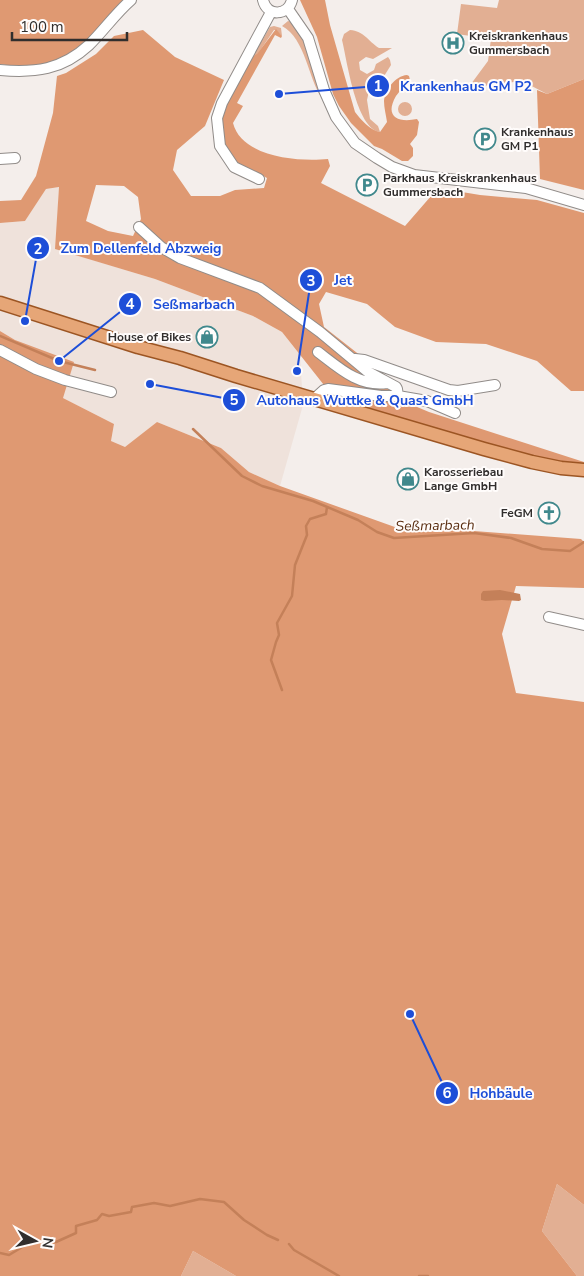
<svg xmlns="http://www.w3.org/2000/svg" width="584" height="1276" font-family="'Nunito Sans',sans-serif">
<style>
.built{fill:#efe2db}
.green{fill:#e2af93}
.forest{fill:#df9972;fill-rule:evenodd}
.water{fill:#c48059}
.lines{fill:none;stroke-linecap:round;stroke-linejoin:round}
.stream{stroke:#c48059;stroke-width:2.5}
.minor-casing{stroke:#918c89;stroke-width:12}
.major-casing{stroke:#9c5523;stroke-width:15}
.minor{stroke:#fff;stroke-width:10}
.major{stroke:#e6a677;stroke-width:12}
.labels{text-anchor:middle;stroke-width:4;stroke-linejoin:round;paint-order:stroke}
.poi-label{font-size:12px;font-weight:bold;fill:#312e2d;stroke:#fffcfb;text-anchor:start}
.water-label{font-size:14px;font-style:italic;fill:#592c0f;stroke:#fffcfb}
.leader{fill:none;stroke:#1d4ed8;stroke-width:2}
.callout-dot{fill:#1d4ed8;stroke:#fffcfb;stroke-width:2}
.mark-label{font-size:15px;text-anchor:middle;font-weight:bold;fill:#fff}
.callout-label{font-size:14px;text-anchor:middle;font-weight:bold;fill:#1d4ed8;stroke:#fffcfb;stroke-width:4;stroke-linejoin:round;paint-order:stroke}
</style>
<rect width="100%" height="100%" fill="#f4eeeb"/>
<!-- built -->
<path class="built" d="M59,187L56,249L155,279L253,316L282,332L300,355L303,405L280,486L249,472L221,448L157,422L125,448L111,441L114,424L63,398L15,340L0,331V223L25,221L46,189Z"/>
<!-- green -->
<path class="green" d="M499,0H584V79L547,94L522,81L468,88L488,61L491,39L457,34L461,4L497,8Z
M288,21L292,22L304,42L322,98C308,79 306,39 282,26Z
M274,26L281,28L282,36L276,30H274L257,55L253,56L270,27Z
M350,30C364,31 368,41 379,48H392L373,59L366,57L359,62L360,70L367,74L374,70L376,64L388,57L390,60L391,65L376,89L369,91L367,100L370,119L378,126L380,132C356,129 347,60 342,40L344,34Z
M398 109a7 7 0 1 1 14 0a7 7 0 1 1-14 0Z
M557,1184L584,1205V1276H577L542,1231Z
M193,1251L236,1276H181Z"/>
<!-- forest -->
<path class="forest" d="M0,0H125C86,42 63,75 0,64Z
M300,0H325L330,25L355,112C361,120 370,130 380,132L387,122C386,115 384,108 384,101C385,90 395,76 407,75L409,76L410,80C406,86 400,90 396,96C384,117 398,123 417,119L419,122L417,135L410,144L413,148V156L408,161H402L382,149L374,146L351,123L339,106L333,94L317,37Z
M276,29L282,36L281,38L275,35L237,103L243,106L233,123C242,158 300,162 328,159L330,166L321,183L405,226L438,188L480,195L537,200L584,213V391H571L537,361L486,344L436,342L395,327L367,304L326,292L319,304L324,327L389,378L391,396L429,412L584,462V464L552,462L335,399L282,332L253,316L155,279L55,249L59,187L46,189L25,221L0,223V201L21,200L36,176L53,113L57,76L66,73L96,54L114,36L143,30L175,57L224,80L205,126L177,150L173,170L191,196H220L235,190L264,188L267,178L232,160L221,140L222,110L253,56L257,54ZM96,185L124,186L138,197L141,219L133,236L108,231L86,221Z
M584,79V190L540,179L537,90L547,94Z
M0,331L15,340L74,362L63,398L114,424L111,441L125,447L157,422L221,448L249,472L280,486L406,531L438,526L474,531L581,539L584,542V588L516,586L502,634L516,693L584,702V1205L557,1184L542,1231L577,1276H236L193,1251L181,1276H0Z"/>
<!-- water -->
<path class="water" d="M500,590L520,594L521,600L519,601L502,600L485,601L481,600V594L483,591Z"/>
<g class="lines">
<!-- stream -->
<path class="stream" d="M0,336L59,361L95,370
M193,429L242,476L262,486L313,501L358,520L377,532L394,538L474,533L511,538L542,549L570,551L584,542
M282,690L271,660L276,642L279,635L277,623L292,596L295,565L307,535L306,526L310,519L326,514L327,507
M289,1244L294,1250L339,1276
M0,1253L9,1255L24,1246L40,1241L56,1242L76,1233V1226L97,1220L102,1214L109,1216L131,1212L132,1207L154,1203L170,1206L200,1199L224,1202L244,1220L267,1235L278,1240
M419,1276H428"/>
<!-- minor casing -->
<g class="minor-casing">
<path id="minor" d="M263,0C267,17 288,16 292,0
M288,9L308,38L324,90L336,117L355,143L377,158L392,167L414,175L526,188L584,205
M0,70C35,73 62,70 89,45C104,30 116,13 131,0
M0,159L15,158
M259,179L234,167L220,146L217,118L222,103L271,12
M139,227L161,247L180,258L260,288L320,332L368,372L396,387L397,389L398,396
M0,350L36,369L65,380L111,392
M318,352C339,368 359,387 387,383
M355,359L364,360L449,390L458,391L495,385
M314,399L324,390L328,389L381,396H398L427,401L455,413
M549,617L584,625"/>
</g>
<!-- major casing -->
<g class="major-casing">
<path id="major" d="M0,303L138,347L180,358L236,376L484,449L532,462L561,468L584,470"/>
</g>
<!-- minor -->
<use href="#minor" class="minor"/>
<!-- major -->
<use href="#major" class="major"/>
</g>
<!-- icons -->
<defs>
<g id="hospital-ring" transform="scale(1.125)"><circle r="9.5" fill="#fffcfb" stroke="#40888c" stroke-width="1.5"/><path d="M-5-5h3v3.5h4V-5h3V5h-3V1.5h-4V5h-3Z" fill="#40888c"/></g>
<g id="parking-ring" transform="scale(1.125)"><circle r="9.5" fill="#fffcfb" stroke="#40888c" stroke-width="1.5"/><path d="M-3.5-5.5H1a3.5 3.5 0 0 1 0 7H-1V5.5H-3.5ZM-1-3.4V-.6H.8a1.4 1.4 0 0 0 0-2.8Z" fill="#40888c"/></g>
<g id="shop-ring" transform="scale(1.125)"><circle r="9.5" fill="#fffcfb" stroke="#40888c" stroke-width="1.5"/><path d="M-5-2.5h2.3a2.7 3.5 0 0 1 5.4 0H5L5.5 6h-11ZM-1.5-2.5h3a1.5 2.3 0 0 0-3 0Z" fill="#40888c"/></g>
<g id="church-ring" transform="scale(1.125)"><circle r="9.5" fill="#fffcfb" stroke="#40888c" stroke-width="1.5"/><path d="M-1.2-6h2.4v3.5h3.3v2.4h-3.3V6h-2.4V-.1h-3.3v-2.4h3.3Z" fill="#40888c"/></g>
</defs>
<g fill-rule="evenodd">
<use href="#hospital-ring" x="453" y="43"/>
<use href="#parking-ring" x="485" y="139"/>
<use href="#parking-ring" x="367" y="185"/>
<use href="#shop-ring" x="207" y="337"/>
<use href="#shop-ring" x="408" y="479"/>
<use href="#church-ring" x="549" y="513"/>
</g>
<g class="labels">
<!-- poi labels -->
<g class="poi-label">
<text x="469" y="40">Kreiskrankenhaus<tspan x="469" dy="14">Gummersbach</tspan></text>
<text x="501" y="136">Krankenhaus<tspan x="501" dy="14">GM P1</tspan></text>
<text x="383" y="182">Parkhaus Kreiskrankenhaus<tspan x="383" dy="14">Gummersbach</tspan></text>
<text x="191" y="341" text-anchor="end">House of Bikes</text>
<text x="424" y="476">Karosseriebau<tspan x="424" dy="14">Lange GmbH</tspan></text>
<text x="533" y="517" text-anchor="end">FeGM</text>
</g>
<!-- water labels -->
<g class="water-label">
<text transform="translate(435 525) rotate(-1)" y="5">Seßmarbach</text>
</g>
</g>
<!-- callouts -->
<path class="leader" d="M279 94L378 86M25 321L38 248M297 371L311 280M59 361L130 304M150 384L234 400M410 1014L447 1093"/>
<g class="callout-dot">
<circle cx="279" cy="94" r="5"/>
<circle cx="25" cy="321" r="5"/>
<circle cx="297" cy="371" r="5"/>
<circle cx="59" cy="361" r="5"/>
<circle cx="150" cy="384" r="5"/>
<circle cx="410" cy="1014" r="5"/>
<circle cx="378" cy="86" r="12"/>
<circle cx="38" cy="248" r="12"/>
<circle cx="311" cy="280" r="12"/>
<circle cx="130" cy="304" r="12"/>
<circle cx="234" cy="400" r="12"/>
<circle cx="447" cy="1093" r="12"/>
</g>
<g class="mark-label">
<text x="378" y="91">1</text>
<text x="38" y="254">2</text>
<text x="311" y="286">3</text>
<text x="130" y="309">4</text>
<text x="234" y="405">5</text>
<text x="447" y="1098">6</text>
</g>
<g class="callout-label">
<text x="466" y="91">Krankenhaus GM P2</text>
<text x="141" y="253">Zum Dellenfeld Abzweig</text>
<text x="343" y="285">Jet</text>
<text x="194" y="309">Seßmarbach</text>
<text x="365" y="405">Autohaus Wuttke &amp; Quast GmbH</text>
<text x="501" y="1098">Hohbäule</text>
</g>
<!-- north arrow -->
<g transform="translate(35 1241) rotate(98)" stroke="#fffcfb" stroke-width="4" paint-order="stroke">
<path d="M0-4L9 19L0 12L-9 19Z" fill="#312e2d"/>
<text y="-8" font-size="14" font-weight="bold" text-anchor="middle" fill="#312e2d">N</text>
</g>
<!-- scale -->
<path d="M12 32v8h115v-8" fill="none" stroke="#312e2d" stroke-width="2.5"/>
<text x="20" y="32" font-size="15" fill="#312e2d" stroke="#fffcfb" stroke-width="4" paint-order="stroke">100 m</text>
</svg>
